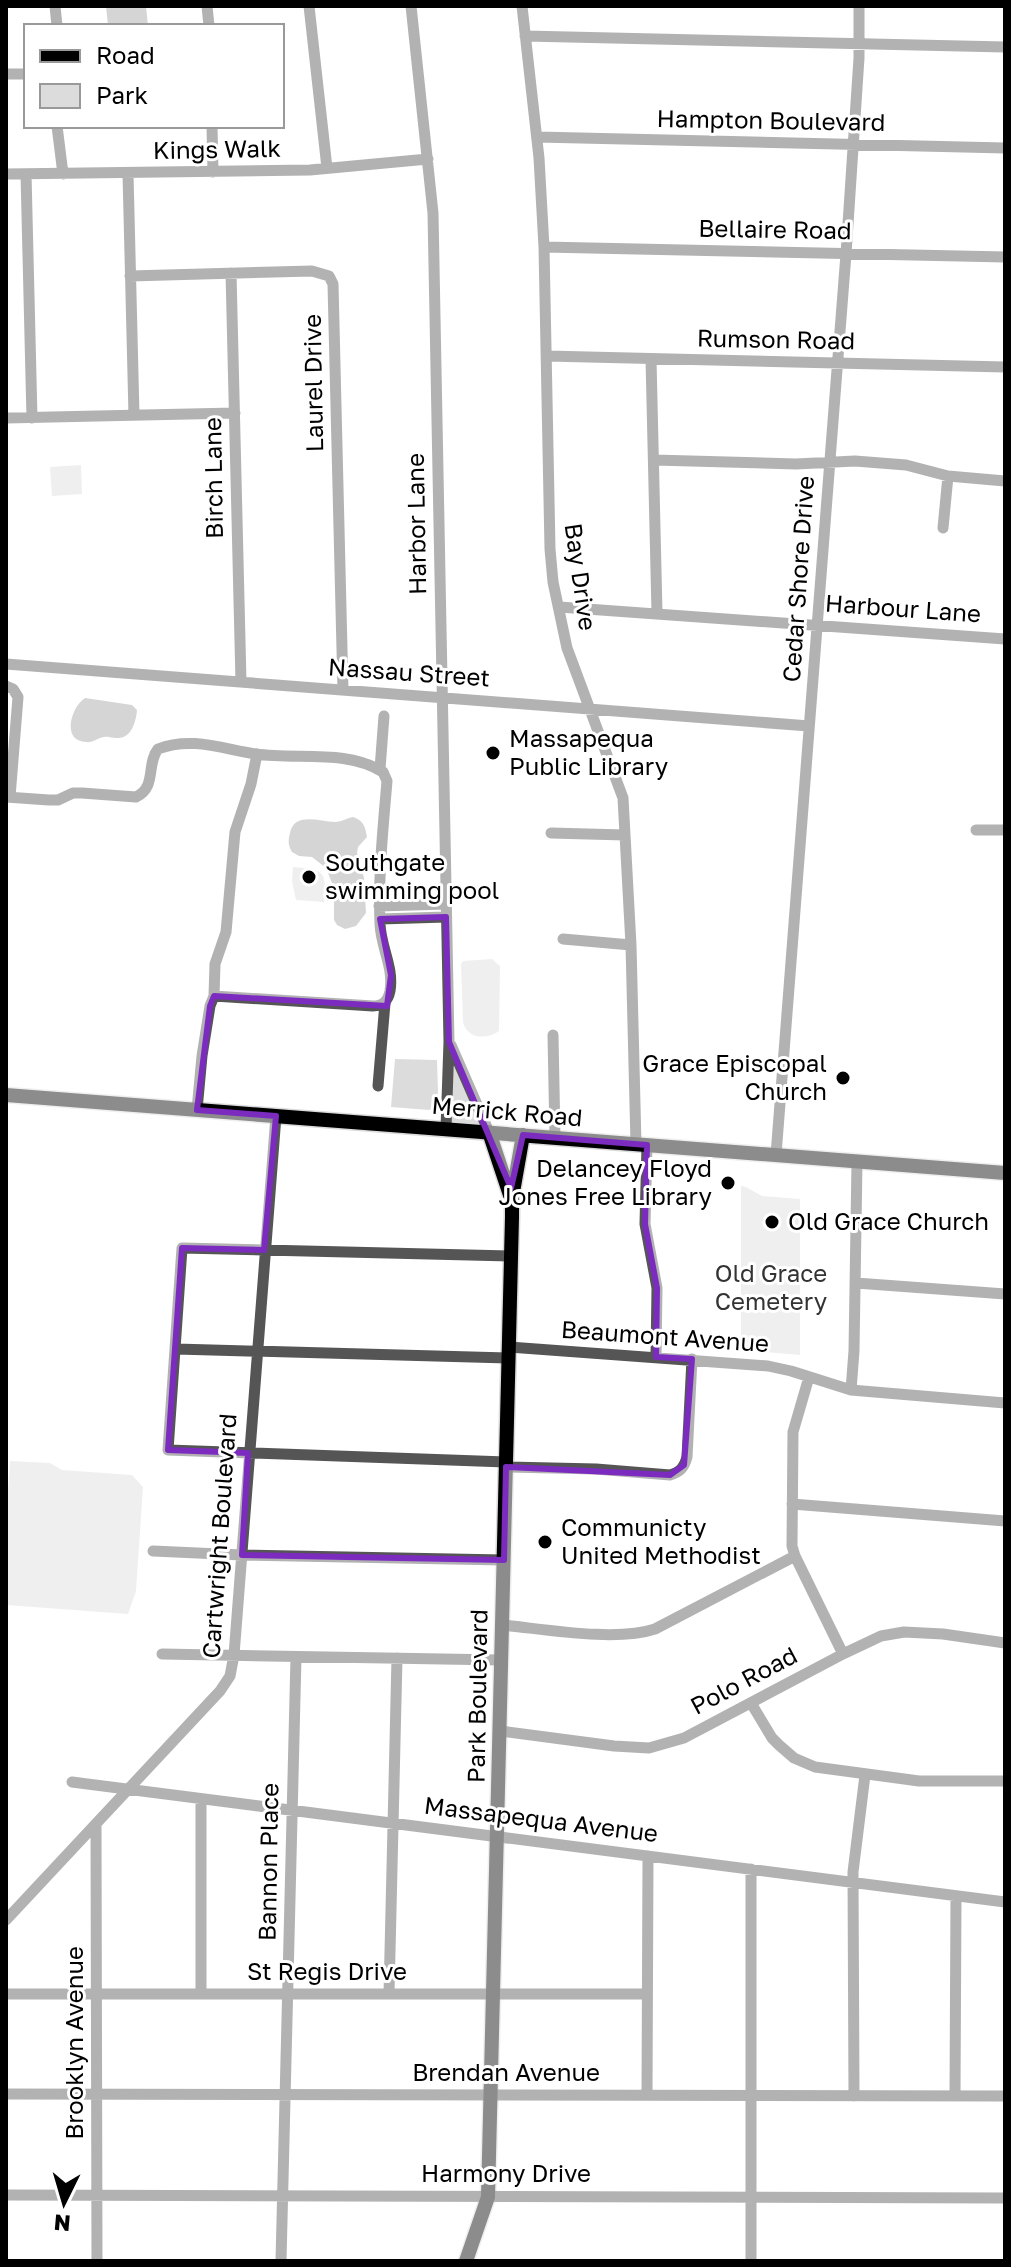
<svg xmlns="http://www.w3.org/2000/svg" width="1011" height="2267" font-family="'Golos Text',sans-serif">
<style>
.green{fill:#dcdcdc}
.water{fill:#a3a3a3}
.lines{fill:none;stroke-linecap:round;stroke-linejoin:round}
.major-casing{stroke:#dbdbdb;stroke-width:17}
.minor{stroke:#555;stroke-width:11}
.major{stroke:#000;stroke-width:14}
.marked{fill:none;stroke:#7b2cbf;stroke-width:6;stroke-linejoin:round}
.poi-dot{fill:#000;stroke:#fff;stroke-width:3}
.labels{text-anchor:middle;stroke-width:6;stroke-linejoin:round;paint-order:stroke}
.street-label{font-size:24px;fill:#000;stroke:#fff}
.poi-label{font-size:24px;fill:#000;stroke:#fff;text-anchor:start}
.park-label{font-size:24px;fill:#333;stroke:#fff}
</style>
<rect width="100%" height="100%" fill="#fff"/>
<!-- green -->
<path class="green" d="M81,465L82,494L52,496L50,467Z
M293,867C324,870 327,870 324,902L296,900L292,881Z
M492,959L500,966L499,1031C486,1040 467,1039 463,1022L461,964L463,961Z
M450,1046L487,1131L448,1128Z
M395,1059L437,1060L438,1092L435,1108L429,1110L391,1107Z
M741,1186L746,1187L762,1196L800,1199V1355L741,1350Z
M10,1461L50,1463L62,1470L132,1475L143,1487L136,1591L128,1614L6,1605V1521Z"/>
<!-- water -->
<path class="water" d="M106,6H146L148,26H108Z
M85,698L132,705L137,710C136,722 131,739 117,738C110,738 110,736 104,737C97,738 93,743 86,742C61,741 71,707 85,698Z
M353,817C364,821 365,826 367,837L358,847L357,853L364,878L366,913L356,926L345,929L337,925L334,920V888L326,868L312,857L299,856L292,852C288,845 288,841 290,833C294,812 318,821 335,822C341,822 347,818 353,817Z"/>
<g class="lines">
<!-- major casing -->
<g class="major-casing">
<path id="major" d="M6,1095L1005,1173
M513,1192L523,1135
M466,2261L488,2197L512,1217V1201L489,1132"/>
</g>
<!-- minor -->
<path class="minor" d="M55,6L57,26
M207,6L209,26
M309,6L327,168
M411,6L433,213L449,1042L446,1129
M522,6L539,158L544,247L550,549L553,582L567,648L623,798L631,945L636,1144
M525,36L1005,47
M6,74H26
M57,126L63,174
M212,126L213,172
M537,137L1005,148
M6,174L310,170L428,159
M26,174L32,418
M128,174L134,415
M544,247L1005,257
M231,273L241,682
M130,276L312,271L329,276L333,284L343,690
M547,356L1005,367
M651,359L657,613
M6,418L235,413
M654,460L796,464L855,461L906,465L948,476L1005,481
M943,528L948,476
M559,607L1005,639
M6,664L809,726
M6,686L13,689L18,697L10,797
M380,769L384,716
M6,797L49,800H58L73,793H82L136,797C157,787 146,764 158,749C191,736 223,749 256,754C297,760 347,749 383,772L387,781C383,829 378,876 380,924C381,948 394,967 390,991C388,1001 383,1006 373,1006L214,996
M976,830H1005
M551,833L625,835
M379,906L446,904
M380,919L446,917
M563,939L631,945
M553,1035L555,1138
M451,1045L489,1132
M378,1086L385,1003
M197,1110L202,1056L210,1006L214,996L215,964L226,932L235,832L251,784L257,754
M647,1145L645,1224L657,1288L656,1357
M776,1155L846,254L859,58V6
M856,1283L1005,1294
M509,1347L768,1366L791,1371L851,1390L1005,1403
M176,1349L508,1358
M809,1377L793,1432L792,1546L795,1556L843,1654
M851,1390L854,1351L857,1162
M506,1462L168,1450L182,1248L511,1256
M506,1467L596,1469L670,1475C680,1472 684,1468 687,1457L692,1359
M792,1504L1005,1521
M153,1551L242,1555L504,1560
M502,1625C544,1629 616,1642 655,1629L795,1556
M162,1654L501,1660
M751,1703L772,1738L779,1745L794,1758L815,1767L919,1781H1005
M500,1731L614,1746L649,1748L684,1738L843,1654L881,1636L904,1632L943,1634L1005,1643
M72,1782L1005,1902
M96,1825L97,2261
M6,1920L220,1691L230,1676L234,1655L276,1116
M6,1994H647
M201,1994V1799
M389,1994L397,1658
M6,2094L1005,2096
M647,2095L648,1856
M854,2096L853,1872L865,1775
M955,2096L956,1896
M6,2195L1005,2198
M281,2261L296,1657
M751,2261V1869"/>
<!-- major -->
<use href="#major" class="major"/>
</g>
<!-- marked area -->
<path d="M0 0H1011V2267H0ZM446,917L449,1042L511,1188L523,1135L647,1145L645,1224L657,1288L656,1357L692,1359L684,1465L670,1475L506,1467L504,1560L242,1555L248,1453L168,1450L182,1248L264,1250L276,1116L197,1110L210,1006L214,996L387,1006L391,975L380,919Z" fill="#fff" fill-opacity=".55" fill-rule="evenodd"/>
<path class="marked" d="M446,917L449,1042L511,1188L523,1135L647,1145L645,1224L657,1288L656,1357L692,1359L684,1465L670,1475L506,1467L504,1560L242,1555L248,1453L168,1450L182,1248L264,1250L276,1116L197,1110L210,1006L214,996L387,1006L391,975L380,919Z"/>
<!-- markers -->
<g class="poi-dot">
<circle cx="493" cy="753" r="8"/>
<circle cx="309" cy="877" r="8"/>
<circle cx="843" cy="1078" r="8"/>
<circle cx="728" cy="1183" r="8"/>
<circle cx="772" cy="1222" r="8"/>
<circle cx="545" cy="1542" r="8"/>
</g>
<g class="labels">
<!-- street labels -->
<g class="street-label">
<text transform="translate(771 121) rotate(1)" y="8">Hampton Boulevard</text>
<text transform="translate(217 150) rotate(-1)" y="8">Kings Walk</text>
<text transform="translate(775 230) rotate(1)" y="8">Bellaire Road</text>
<text transform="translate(776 340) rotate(1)" y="8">Rumson Road</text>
<text transform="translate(314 383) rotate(-91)" y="8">Laurel Drive</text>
<text transform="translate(214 478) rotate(-91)" y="8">Birch Lane</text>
<text transform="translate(417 524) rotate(-91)" y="8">Harbor Lane</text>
<text transform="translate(580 577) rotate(82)" y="8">Bay Drive</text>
<text transform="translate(799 579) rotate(-86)" y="8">Cedar Shore Drive</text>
<text transform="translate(903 609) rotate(4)" y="8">Harbour Lane</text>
<text transform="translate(409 673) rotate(4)" y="8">Nassau Street</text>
<text transform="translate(507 1112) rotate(5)" y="8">Merrick Road</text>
<text transform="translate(665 1337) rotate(4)" y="8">Beaumont Avenue</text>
<text transform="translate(220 1536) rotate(-86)" y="8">Cartwright Boulevard</text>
<text transform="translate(744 1681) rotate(-28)" y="8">Polo Road</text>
<text transform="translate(478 1696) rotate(-89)" y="8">Park Boulevard</text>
<text transform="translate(541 1820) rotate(7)" y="8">Massapequa Avenue</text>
<text transform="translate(269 1862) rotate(-89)" y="8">Bannon Place</text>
<text x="327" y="1980">St Regis Drive</text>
<text transform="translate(75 2043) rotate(-90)" y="8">Brooklyn Avenue</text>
<text x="506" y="2081">Brendan Avenue</text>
<text x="506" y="2182">Harmony Drive</text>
</g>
<!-- poi labels -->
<g class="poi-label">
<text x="509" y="747">Massapequa<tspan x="509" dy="28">Public Library</tspan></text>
<text x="325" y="871">Southgate<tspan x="325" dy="28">swimming pool</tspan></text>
<text x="827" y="1072" text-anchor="end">Grace Episcopal<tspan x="827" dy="28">Church</tspan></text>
<text x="712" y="1177" text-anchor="end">Delancey Floyd<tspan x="712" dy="28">Jones Free Library</tspan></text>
<text x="788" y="1230">Old Grace Church</text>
<text x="561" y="1536">Communicty<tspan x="561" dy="28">United Methodist</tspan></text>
</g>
<!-- park labels -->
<g class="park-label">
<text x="771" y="1282">Old Grace<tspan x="771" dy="28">Cemetery</tspan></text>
</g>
</g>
<!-- border -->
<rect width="1011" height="2267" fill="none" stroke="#000000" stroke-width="16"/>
<!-- legend -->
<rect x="24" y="24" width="260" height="104" fill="#ffffff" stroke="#999999" stroke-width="2"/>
<rect x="40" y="50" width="40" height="12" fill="#000000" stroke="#999999" stroke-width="2"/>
<text x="96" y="64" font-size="24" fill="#000000">Road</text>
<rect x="40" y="84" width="40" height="24" fill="#dcdcdc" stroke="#999999" stroke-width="2"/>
<text x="96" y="104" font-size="24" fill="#000000">Park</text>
<!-- north arrow -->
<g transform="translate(64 2203) rotate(185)" stroke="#ffffff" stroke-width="6" paint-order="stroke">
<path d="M0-6L14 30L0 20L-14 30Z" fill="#000000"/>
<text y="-12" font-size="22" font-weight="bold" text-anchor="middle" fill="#000000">N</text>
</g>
</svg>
